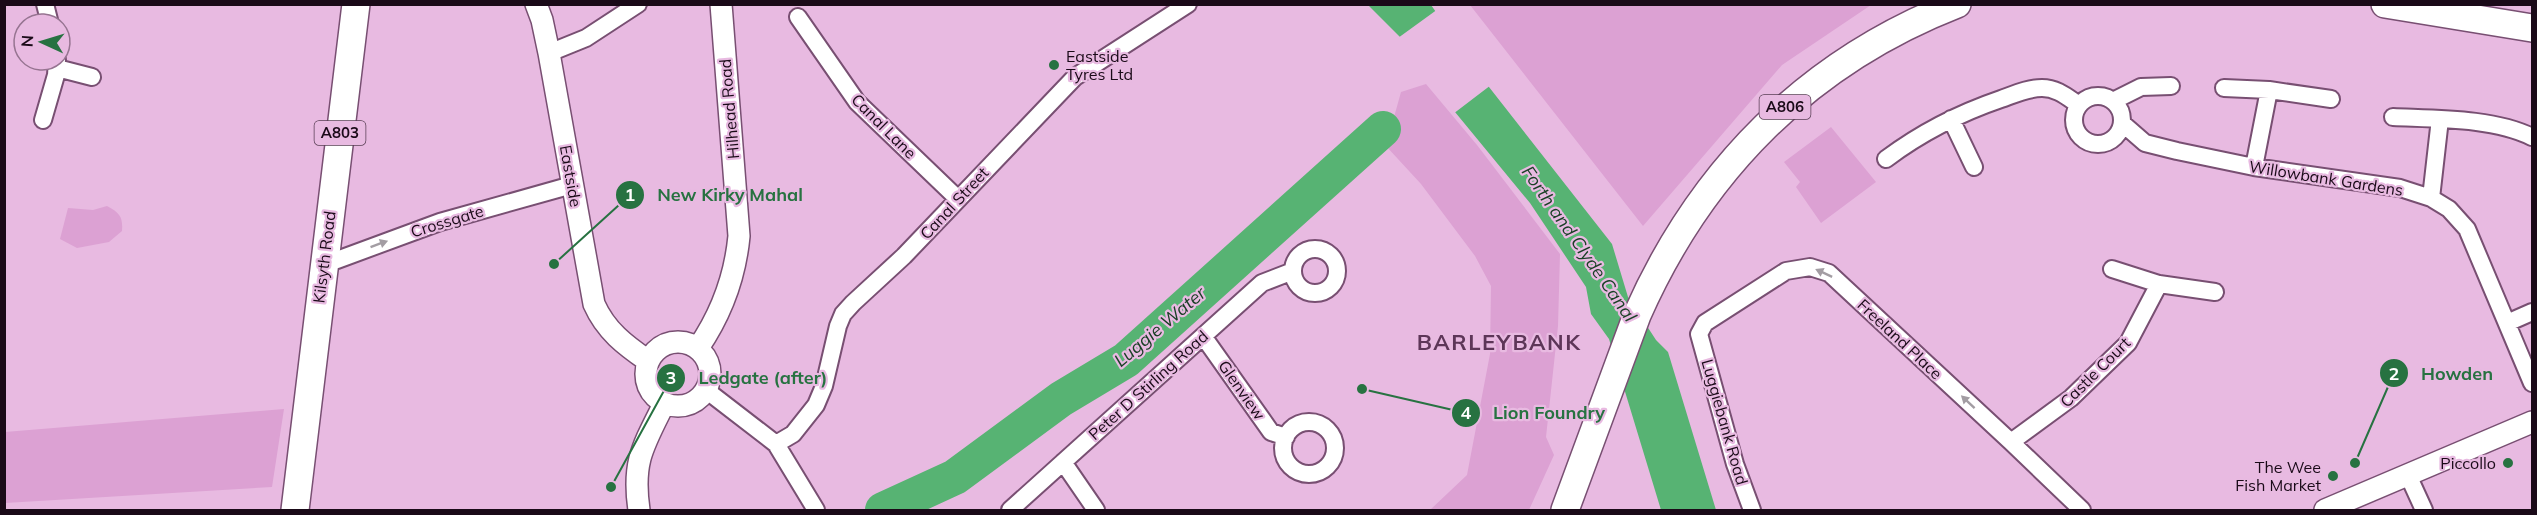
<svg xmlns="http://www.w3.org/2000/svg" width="2537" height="515" font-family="Mulish,sans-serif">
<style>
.green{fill:#dca1d3}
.water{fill:#57b373}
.pier{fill:#e8bae1}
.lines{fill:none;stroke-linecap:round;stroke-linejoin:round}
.river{stroke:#57b373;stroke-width:36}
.minor-casing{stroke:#784f72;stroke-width:20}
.tertiary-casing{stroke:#784f72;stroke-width:24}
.primary-casing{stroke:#784f72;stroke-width:30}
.minor{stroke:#fff;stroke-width:16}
.tertiary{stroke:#fff;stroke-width:21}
.primary{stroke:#fff;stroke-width:27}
.oneway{fill:#a39da3}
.poi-dot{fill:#277241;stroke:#e8bae1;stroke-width:2}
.labels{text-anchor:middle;stroke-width:4.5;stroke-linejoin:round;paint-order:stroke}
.shield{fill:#e8bae1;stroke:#583f54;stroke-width:1.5}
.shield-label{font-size:15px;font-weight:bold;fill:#1a0a18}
.poi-label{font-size:16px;fill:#1a0a18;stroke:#e8bae1;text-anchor:end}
.street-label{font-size:16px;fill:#1a0a18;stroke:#e8bae1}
.water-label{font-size:18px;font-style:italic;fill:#1a4026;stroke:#e8bae1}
.district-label{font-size:22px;font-weight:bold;letter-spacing:1.5px;fill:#5d3658;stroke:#e8bae1}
.leader{fill:none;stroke:#277241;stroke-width:2}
.callout-dot{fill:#277241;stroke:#e8bae1;stroke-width:2}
.mark-label{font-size:18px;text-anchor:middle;font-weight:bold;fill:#fff}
.callout-label{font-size:18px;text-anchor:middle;font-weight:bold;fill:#277241;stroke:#e8bae1;stroke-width:4.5;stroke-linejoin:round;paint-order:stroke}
</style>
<rect width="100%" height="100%" fill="#e8bae1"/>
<!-- green -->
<path class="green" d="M1470,5H1871L1782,65L1643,226Z
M1426,84L1477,145L1560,254L1558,326L1546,437L1554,455L1529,510H1430L1467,475L1490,354L1491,286L1475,256L1421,184L1386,146L1401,92Z
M1831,127L1876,182L1821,223L1796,187L1800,182L1784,162Z
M107,206C120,213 123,217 122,231L109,242L77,248L60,239L68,208L93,210Z
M284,409L272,487L5,503V432Z"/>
<!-- water -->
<path class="water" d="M1368,5H1431L1489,87L1612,244L1628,297L1656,340L1668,352L1716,510H1661L1609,339L1591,314L1586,287L1530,203L1455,112L1444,93L1400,37Z"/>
<!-- pier -->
<path class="pier" d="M1438,9L1491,85L1453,114L1442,95L1398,38Z"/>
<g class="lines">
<!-- river -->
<path class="river" d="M883,510L955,477L1061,399L1126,360L1383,129"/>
<!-- minor casing -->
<g class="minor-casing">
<path id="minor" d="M45,4L50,24
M798,17L857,102L957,198
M549,53L586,38L638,4
M57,68L92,77
M2224,88L2269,90L2331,99
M2074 120a24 24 0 1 1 48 0a24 24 0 1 1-48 0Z
M2113,101L2141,87L2171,86
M2393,117C2436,119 2494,118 2532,137
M1951,119L1974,167
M43,120L56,75L57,60
M2122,123L2145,143L2177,151L2254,167L2400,188L2431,198L2449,209L2467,229L2532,383
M1886,159C1922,132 1960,113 2001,99C2015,94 2028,88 2042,88C2057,88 2067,97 2079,105
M2254,167L2269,90
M2431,198L2440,119
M1293 271a22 22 0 1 1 44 0a22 22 0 1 1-44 0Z
M324,262L337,260L440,222L572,185
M2112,269L2159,284L2215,292
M2507,323L2532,312
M1203,336L1271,432L1286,437
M706,390L776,444L816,510
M1283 448a26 26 0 1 1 52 0a26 26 0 1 1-52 0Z
M2011,442L2071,398L2128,343L2159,284
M776,444L793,434L816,405L824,386L838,326L843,314L853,303L904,256L1075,77L1188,4
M1063,462L1096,510
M2408,475L2424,510
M1010,510L1262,283L1293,271
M1752,510L1735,464L1699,334L1705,323L1786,271L1810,267L1829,273L2011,442L2082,510"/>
</g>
<!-- tertiary casing -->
<g class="tertiary-casing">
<path id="tertiary" d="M536,4L542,20L549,53L594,304C606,331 625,345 648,361
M646 374a32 32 0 1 1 64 0a32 32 0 1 1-64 0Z
M698,348C722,313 735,278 739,236L721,4
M639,510C632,462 643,446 664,404
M2325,510L2532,422"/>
</g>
<!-- primary casing -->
<g class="primary-casing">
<path id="primary" d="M2385,4L2532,28
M295,510L356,4
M1565,510L1637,315C1701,170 1808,62 1957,4"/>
</g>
<!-- minor -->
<use href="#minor" class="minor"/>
<!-- tertiary -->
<use href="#tertiary" class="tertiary"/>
<!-- primary -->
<use href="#primary" class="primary"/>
</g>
<!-- one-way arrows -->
<defs><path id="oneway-solid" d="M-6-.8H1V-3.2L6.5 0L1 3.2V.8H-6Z" transform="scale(1.5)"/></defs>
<g class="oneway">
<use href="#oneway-solid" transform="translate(379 244) rotate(-20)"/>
<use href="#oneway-solid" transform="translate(1824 273) rotate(-155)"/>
<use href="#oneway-solid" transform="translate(1968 402) rotate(-137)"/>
</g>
<!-- markers -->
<g class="poi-dot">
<circle cx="1054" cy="65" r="6"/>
<circle cx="2508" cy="463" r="6"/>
<circle cx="2333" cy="476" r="6"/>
</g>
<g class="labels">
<!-- shield labels -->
<g class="shield">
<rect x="1759.5" y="95" width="51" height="24" rx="4.5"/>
<rect x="314.5" y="121" width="51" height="24" rx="4.5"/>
</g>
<g class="shield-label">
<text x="1785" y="112">A806</text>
<text x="340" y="138">A803</text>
</g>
<!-- poi labels -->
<g class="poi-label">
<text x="1066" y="62" text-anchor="start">Eastside<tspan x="1066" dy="18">Tyres Ltd</tspan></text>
<text x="2496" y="469">Piccollo</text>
<text x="2321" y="473">The Wee<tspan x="2321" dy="18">Fish Market</tspan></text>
</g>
<!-- street labels -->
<g class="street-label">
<text transform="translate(729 109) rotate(-95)" y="6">Hilhead Road</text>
<text transform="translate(884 126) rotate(45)" y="6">Canal Lane</text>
<text transform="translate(571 176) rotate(80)" y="6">Eastside</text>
<text transform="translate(2326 178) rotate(9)" y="6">Willowbank Gardens</text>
<text transform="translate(954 203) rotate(-47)" y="6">Canal Street</text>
<text transform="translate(447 221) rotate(-17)" y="6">Crossgate</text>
<text transform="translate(324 257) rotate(-83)" y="6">Kilsyth Road</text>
<text transform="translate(1900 339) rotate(43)" y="6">Freeland Place</text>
<text transform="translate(2095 372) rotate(-45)" y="6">Castle Court</text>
<text transform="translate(1148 385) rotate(-42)" y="6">Peter D Stirling Road</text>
<text transform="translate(1242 390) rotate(55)" y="6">Glenview</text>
<text transform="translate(1725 422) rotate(74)" y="6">Luggiebank Road</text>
</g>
<!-- water labels -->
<g class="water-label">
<text transform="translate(1579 244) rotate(55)" y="6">Forth and Clyde Canal</text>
<text transform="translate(1160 327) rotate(-40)" y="6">Luggie Water</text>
</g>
<!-- district labels -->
<g class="district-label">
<text x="1499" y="350">BARLEYBANK</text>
</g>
</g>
<!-- callouts -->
<path class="leader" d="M554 264L630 195M2355 463L2394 373M611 487L671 378M1362 389L1466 413"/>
<g class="callout-dot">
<circle cx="554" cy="264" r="6"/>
<circle cx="2355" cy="463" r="6"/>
<circle cx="611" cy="487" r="6"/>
<circle cx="1362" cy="389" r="6"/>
<circle cx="630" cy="195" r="15"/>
<circle cx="2394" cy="373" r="15"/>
<circle cx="671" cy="378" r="15"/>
<circle cx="1466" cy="413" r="15"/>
</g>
<g class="mark-label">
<text x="630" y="201">1</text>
<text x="2394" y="380">2</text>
<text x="671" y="384">3</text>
<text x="1466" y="419">4</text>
</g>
<g class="callout-label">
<text x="730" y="201">New Kirky Mahal</text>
<text x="2457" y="380">Howden</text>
<text x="763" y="384">Ledgate (after)</text>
<text x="1549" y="419">Lion Foundry</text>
</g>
<!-- border -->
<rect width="2537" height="515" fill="none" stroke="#1a0a18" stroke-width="12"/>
<!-- north arrow -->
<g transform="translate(42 42) rotate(274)"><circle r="28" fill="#e8bae1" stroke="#967491" stroke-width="1.5"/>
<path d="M0-4.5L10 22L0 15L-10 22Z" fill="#277241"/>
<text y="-9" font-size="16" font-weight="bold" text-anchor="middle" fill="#1a0a18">N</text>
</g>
</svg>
